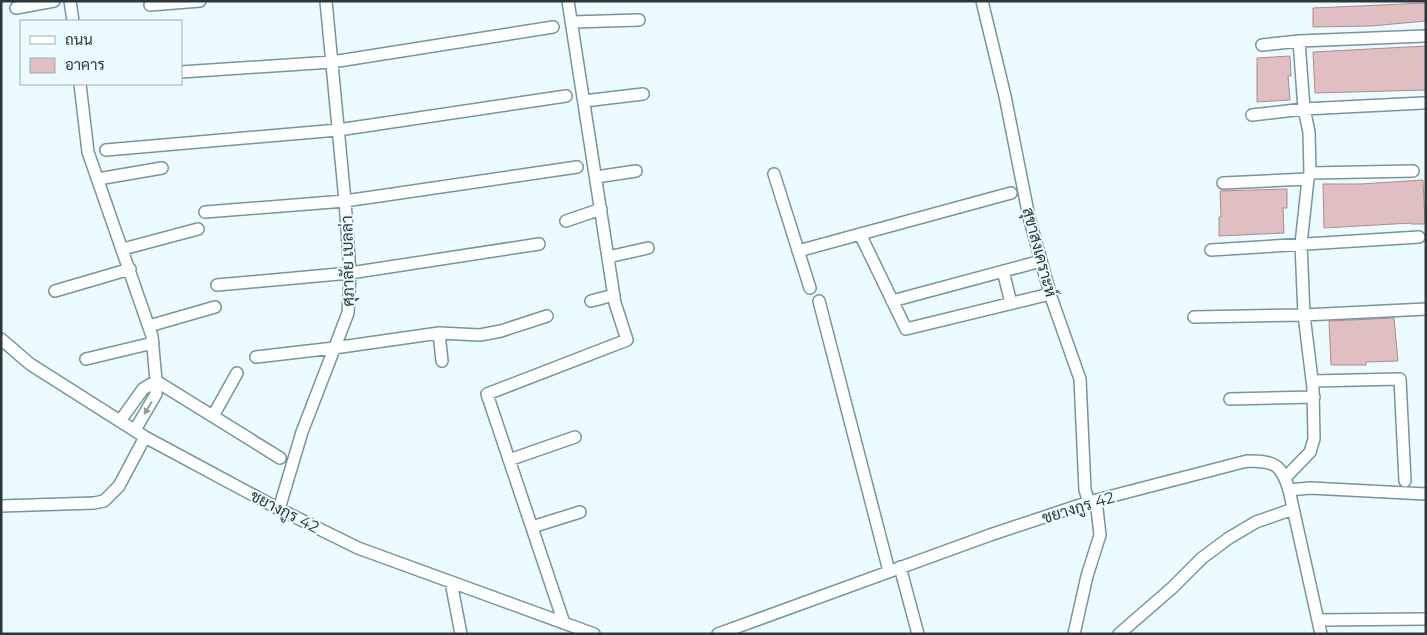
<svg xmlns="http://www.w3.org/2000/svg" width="1427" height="635" font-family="Montserrat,Sarabun,sans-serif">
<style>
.building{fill:#e1bec1;stroke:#ac8b8e}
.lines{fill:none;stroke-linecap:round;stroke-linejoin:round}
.street-casing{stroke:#74969f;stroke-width:14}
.street{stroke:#fff;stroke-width:11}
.oneway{fill:#949c9e}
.labels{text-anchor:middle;stroke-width:4;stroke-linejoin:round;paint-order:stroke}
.street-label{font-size:16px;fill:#29383c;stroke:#ecfbff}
</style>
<rect width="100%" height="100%" fill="#ecfbff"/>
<!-- building -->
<path class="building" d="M1426,3V21L1371,26L1313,27V8Z
M1426,46V90L1315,93L1313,52Z
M1290,56L1291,76H1288L1290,100L1257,102V58Z
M1423,180L1425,224H1411V223L1324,228L1323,184H1361Z
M1287,189V208H1283L1284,233L1219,236V217H1221L1220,191Z
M1394,318L1398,361L1366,362V365H1331L1329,321Z"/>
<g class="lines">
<!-- street casing -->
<g class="street-casing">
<path id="street" d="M70,1L73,21
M982,1L1005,96L1029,217L1051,297L1080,379L1085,490L1089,502
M150,5L200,1
M16,8L54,1
M572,22L639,20
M1262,45L1299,41L1425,36
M181,72L332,62L553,27
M80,84L88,152L152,336L156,381L280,458
M584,101L643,94
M1252,115L1304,109L1423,103
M106,150L338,130L566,96
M1310,173L1413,171
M774,174L810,288
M596,177L636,171
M98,179L162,168
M1223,183L1308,179
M205,212L345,201L577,167
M566,221L601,209
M860,234L906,329L1050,294
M123,249L198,229
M1211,250L1419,237
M798,251L1011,193
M608,257L648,248
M1003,271L1011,303
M217,285L350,273L539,244
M55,291L130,269
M591,301L614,295
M819,301L889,571
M892,301L1041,261
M1194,317L1304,315L1426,309
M149,326L215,307
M439,333L442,361
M1,339L30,364L145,437L279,509L358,548L594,634
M256,357L334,348L439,333L480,335L501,331L547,316
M86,359L153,343
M1312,381L1400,379L1405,481
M1230,399L1314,397
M213,416L237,373
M120,421L143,389L156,381V394L135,430
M509,460L575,437
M1285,478L1310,452L1314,439L1313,388L1304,315L1301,244L1308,179L1310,173L1309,132L1304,109L1299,41
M1289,490L1310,488L1426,494
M1,506L94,503L104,501L119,486L145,437
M279,509L302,432L348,313L350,273L345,201L326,1
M532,527L580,512
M900,567L918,634
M451,582L461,634
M1318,620L1426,619
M564,623L487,394L627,340L615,303L568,1
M718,634L990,535L1089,502L1247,461C1275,461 1281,464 1289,490L1321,634
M1074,634L1087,576L1100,535L1096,500
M1119,634L1172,588L1202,558L1229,538L1256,522L1293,509"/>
</g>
<!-- street -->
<use href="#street" class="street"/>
</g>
<!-- one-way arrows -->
<defs><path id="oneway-solid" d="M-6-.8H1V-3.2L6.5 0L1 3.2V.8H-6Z" transform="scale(1.25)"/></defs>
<use class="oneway" href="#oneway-solid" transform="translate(148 408) rotate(121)"/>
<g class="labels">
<!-- street labels -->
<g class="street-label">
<text transform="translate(1040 252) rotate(75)" y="6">สุขาสงเคราะห์</text>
<text transform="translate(347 261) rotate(-91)" y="6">ศุภาลัย เบลล่า</text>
<text transform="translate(1078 507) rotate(-17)" y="6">ชยางกูร 42</text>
<text transform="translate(285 511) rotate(27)" y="6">ชยางกูร 42</text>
</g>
</g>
<!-- border -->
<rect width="1427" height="635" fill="none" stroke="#29383c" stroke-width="5"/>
<!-- legend -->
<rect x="20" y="20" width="162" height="65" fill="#ecfbff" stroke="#9eadb1"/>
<rect x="30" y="36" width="25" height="8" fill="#ffffff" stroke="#9eadb1"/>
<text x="65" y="45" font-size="15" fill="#29383c">ถนน</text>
<rect x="30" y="58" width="25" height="15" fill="#e1bec1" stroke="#9eadb1"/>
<text x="65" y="70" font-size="15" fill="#29383c">อาคาร</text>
</svg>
